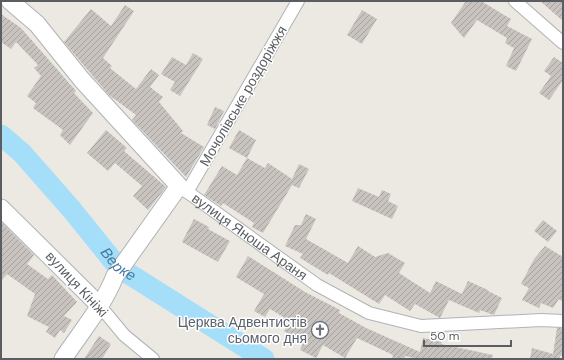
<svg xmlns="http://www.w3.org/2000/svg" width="564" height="360" font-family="'DM Sans',sans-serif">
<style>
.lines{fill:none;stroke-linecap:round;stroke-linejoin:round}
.river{stroke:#a5def9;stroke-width:21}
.building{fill:url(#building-hatch)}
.street-casing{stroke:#b0b3b7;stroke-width:14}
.secondary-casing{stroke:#afb2b7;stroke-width:19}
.street{stroke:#fff;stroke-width:12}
.secondary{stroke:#fff;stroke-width:17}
.labels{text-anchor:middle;stroke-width:3;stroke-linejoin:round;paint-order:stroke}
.street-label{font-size:14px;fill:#5a5e62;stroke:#fff}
.worship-label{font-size:14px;fill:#5b616d;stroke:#fff;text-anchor:end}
.water-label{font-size:15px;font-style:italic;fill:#417aa2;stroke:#fff}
</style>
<defs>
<pattern id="building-hatch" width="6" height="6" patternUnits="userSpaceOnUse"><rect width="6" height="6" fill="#c8c3bf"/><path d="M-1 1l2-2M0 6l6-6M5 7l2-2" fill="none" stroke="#a5a29f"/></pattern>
</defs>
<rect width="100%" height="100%" fill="#ece9e2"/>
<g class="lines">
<!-- river -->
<path class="river" id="s1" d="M1,135L22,153L72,210L118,267L264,359"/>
</g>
<!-- building -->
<path class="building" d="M466,1H481L511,19L507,26L532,39L516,71L506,66L514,48L505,43L507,38L477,20L464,38L451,23Z
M540,1H563V21Z
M125,5L134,11L103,58L112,66L110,68L136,89L151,69L159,75L150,87L163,97L159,102L183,131L181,133L204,147L186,177L132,120L136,115L109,95L64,42L91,9L111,26Z
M362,10L377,19L362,44L347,35Z
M1,14L21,28L76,91L74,93L93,113L70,145L60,135L63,130L33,108L36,103L27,96L41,76L34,68L38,65L16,42L11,49L1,42Z
M193,53L203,59L180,96L170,90L175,82L161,74L172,57L186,65Z
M554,57L563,63V80L549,100L539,93L551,76L544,71Z
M215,107L224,111L215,129L207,125Z
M106,130L127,148L124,151L166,187L148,210L133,196L142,186L115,163L108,171L87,153Z
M239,130L256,140L247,158L229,148Z
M247,158L265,168L268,163L292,179L299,164L309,169L299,188L292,185L263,233L252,227L254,223L223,203L221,206L204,195L222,166L237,175Z
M358,188L379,197L382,190L391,194L388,201L398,206L392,219L352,201Z
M306,214L316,219L306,239L348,263L358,246L375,257L388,253L405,263L399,273L430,293L436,281L462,294L468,281L488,290V291L502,298L494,315L480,310L479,313L449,300L440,318L415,304L410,311L385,295L379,304L329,273L328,275L300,258L303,254L285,246L295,225H301Z
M194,219L209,227L208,229L230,241L218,262L182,242Z
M543,220L557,231L548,242L534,231Z
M1,222L34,255L27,264L48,279L52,275L77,302L64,316L72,320L64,333L60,330L55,338L46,332L49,327L27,316L35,294L7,274L1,281Z
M545,246L563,257V302L559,299L553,308L541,303L539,308L522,300L529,288L521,284L534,259Z
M248,256L305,292L340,310L339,313L366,328L420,352L423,338L442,342L441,344L493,355L492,359H418L405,356L404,359H392L393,356L391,354L357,338L345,358L323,345L316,358L300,350L303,343L284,331L290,321L270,309L265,317L254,311L264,294L236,277Z
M557,328H563V356L555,355L560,356V359H530L532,348L553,354Z
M99,336L111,344L102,359H84Z"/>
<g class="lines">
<!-- street casing -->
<g class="street-casing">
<g id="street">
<path d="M515,1L563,43"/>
<path id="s2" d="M179,186L317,285L369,313L421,326L541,320L563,321"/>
<path d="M187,192L298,1"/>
<path d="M100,306L124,335L153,359"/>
</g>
</g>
<!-- secondary casing -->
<g class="secondary-casing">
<path id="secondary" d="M10,1L37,24L82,80L179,186L115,276C103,306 81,332 63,359
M1,208L100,306"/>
</g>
<!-- street -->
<use href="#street" class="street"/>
<!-- secondary -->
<use href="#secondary" class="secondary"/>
</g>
<!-- icons -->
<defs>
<g id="church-ring" transform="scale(0.9)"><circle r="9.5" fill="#fff" stroke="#6b7280" stroke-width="1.5"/><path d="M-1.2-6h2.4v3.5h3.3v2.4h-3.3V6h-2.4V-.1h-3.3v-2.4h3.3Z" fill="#6b7280"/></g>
</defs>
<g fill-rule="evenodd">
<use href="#church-ring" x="320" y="330"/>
</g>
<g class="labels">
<!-- street labels -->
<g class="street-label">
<text transform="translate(243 96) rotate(-60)" y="5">Мочолівське роздоріжжя</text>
<text dy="5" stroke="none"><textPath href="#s2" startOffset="87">вулиця Яноша Араня</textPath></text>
<text transform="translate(77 284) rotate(47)" y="5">вулиця Кініжі</text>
</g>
<!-- worship labels -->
<g class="worship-label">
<text x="307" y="327">Церква Адвентистів<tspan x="307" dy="16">сьомого дня</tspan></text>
</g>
<!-- water labels -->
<g class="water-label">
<text dy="5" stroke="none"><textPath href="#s1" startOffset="175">Верке</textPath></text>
</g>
</g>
<!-- border -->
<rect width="564" height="360" fill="none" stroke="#5a5e62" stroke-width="4"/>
<!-- scale -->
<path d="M424 340v6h87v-6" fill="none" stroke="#5a5e62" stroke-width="2"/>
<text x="430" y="340" font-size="12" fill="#5a5e62" stroke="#ffffff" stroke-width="3" paint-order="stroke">50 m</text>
</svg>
